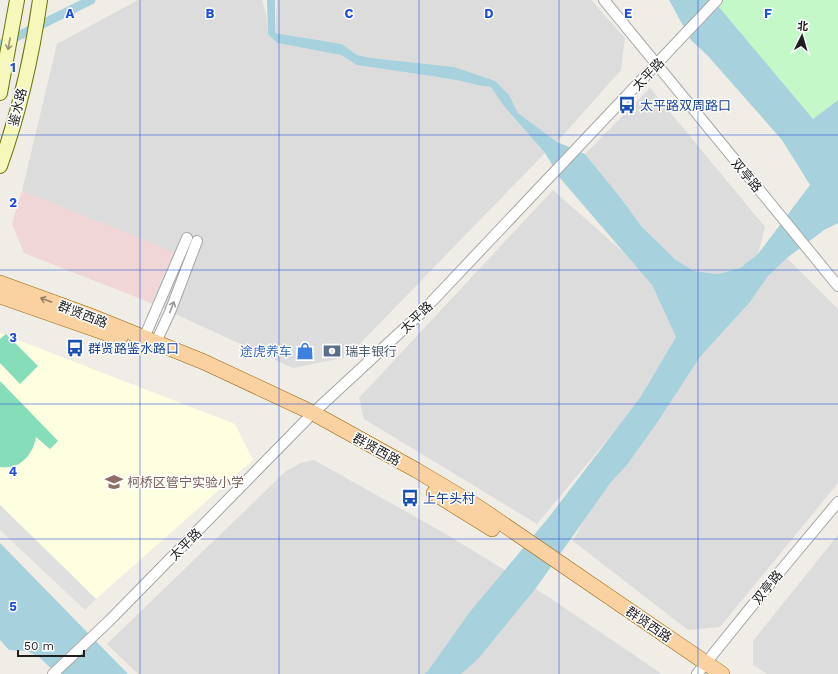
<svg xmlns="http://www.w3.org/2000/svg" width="838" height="674" font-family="'Work Sans','Noto Sans SC',sans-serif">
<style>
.residential{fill:#dddcdc}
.commercial{fill:#f0d6d6}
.education{fill:#fefee0}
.park{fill:#c4f8c8}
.pitch{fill:#86ddba}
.parking{fill:#dfdfdf}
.water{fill:#a7d1dc}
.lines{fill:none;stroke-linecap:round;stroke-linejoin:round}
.canal{stroke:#a7d1dc;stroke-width:9}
.street-casing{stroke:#a6a6a6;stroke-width:12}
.secondary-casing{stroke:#6b7507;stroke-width:16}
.primary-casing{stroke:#976503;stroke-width:16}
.street{stroke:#fff;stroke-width:10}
.secondary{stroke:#f6f8bb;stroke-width:14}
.primary{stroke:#fad2a1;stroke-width:15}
.oneway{stroke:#959675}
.oneway2{stroke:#978166}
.oneway3{stroke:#9a9a9a}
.grid{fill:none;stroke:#1d4ed8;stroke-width:1;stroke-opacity:0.55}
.labels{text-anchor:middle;stroke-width:3;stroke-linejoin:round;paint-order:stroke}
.street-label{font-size:13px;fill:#1f1f1f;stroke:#fff}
.transit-label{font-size:13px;fill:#164399;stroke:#fff;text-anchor:start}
.shop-label{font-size:13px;fill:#366cbe;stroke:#fff;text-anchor:end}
.service-label{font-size:13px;fill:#4e5e75;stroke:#fff;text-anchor:start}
.education-label{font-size:13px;fill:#785e54;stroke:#fff;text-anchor:start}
.grid-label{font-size:13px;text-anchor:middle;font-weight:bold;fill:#1d4ed8;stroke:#fff;stroke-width:3;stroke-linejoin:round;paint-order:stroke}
</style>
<rect width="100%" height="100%" fill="#f0ece6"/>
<!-- residential -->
<path class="residential" d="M138,0H262L266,14L268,34L277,43L341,55L358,65L431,76L461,81L477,85L491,87L503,105L545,153L347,357L293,368L151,303L173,252L22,191L57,44Z
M277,0H591L625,38L621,70L557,142L518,113L509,95L454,67L372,58L357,55L342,44L275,33Z
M650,88L765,227L758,254L740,268L718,274L694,271L676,260L642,227L620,197L585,154Z
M553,190L624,253L652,285L676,337L641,396L617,428L537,524L364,419L359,398Z
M787,258L838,309V483L720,627L688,630L573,541L585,518L611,482L627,465L659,420L700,357L750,302L768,276Z
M314,460L444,533L547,596L659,672L660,674H138L107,644L286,471L301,463Z
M838,535V674H767L753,665V641Z"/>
<!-- commercial -->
<path class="commercial" d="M22,191L174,252L151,303L24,253L12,224Z"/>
<!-- education -->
<path class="education" d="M0,333L235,424L253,460L96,599L0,505Z"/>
<!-- park -->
<path class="park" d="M724,0H838V100L813,119L718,7Z"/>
<!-- pitch -->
<path class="pitch" d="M6,334L38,366L20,384L0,363V339Z
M0,381L58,441L50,449L36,437C33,455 20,470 0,467Z"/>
<!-- parking -->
<path class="parking" d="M0,505L96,599L85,610L0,530Z"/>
<!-- water -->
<path class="water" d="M267,0H275V33L342,44L357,55L372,58L454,67L495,81L509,95L518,113L557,142L585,154L620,197L642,227L676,260L694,271L718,274L740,268L758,254L810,185L782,140L708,56L691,40L669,0H713L813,119L838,100V223L824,230L787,258L768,276L750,302L700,357L659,420L627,465L611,482L536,588L478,659L461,674H424L428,671L469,613L549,517L617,428L641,396L676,337L652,285L560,178L545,153L503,105L491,87L477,85L461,81L431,76L357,65L341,55L277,43L268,34Z
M0,543L128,674H57L39,657L27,651L9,650L0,640Z"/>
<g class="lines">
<!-- canal -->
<path class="canal" d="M0,45L91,0"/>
<!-- street casing -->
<g class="street-casing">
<path id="street" d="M604,0L838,286
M144,338L187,238
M156,342L170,312L197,241
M53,674L109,621L313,413L421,313L717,0
M697,674L772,581L838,502"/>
</g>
<!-- secondary casing -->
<g class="secondary-casing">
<path id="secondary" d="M0,93L17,0
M0,166C19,113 32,56 40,0"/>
</g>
<!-- primary casing -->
<g class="primary-casing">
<path id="primary" d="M0,283L88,315L204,362L313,413L416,470L478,507L722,674
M0,296L120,338
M434,493L492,529"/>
</g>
<!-- street -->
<use href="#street" class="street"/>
<!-- secondary -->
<use href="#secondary" class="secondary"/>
<!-- primary -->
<use href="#primary" class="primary"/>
</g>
<!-- one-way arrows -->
<defs><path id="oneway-shaft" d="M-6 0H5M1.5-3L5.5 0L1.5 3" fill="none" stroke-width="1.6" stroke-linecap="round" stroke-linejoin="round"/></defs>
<use class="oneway" href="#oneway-shaft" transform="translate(9 44) rotate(100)"/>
<use class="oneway2" href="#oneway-shaft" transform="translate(46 300) rotate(-160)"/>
<use class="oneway3" href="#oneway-shaft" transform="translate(172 307) rotate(-69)"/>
<!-- grid -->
<path class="grid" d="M140,0V674M279,0V674M419,0V674M559,0V674M698,0V674M0,135H838M0,270H838M0,404H838M0,539H838"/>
<!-- icons -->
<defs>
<g id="bus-bare" transform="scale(1.38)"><path d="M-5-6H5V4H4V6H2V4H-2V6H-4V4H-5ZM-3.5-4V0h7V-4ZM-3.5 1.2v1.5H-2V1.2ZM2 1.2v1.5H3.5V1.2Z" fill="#1a4fb4" stroke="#fff" stroke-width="2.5" paint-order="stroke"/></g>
<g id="shop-bare" transform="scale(1.38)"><path d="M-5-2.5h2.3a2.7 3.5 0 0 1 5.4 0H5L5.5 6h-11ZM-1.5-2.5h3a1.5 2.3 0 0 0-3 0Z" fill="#3f7fe0" stroke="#fff" stroke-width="2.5" paint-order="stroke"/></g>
<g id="bank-bare" transform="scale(1.38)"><path d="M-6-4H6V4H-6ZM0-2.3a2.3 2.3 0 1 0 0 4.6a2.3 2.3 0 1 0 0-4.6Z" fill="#5c6f8a" stroke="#fff" stroke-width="2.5" paint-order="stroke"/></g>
<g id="school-bare" transform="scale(1.38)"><path d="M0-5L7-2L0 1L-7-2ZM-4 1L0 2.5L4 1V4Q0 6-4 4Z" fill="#8d6e63" stroke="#fff" stroke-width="2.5" paint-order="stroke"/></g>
</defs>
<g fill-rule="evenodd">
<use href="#bus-bare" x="627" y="105"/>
<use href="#bus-bare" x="75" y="348"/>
<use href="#shop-bare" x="305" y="351"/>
<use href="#bank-bare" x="332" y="351"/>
<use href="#school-bare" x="114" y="482"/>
<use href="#bus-bare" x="410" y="498"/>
</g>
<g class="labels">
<!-- street labels -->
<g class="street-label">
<text transform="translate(648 74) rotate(-46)" y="5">太平路</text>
<text transform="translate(17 107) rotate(-76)" y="5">鉴水路</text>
<text transform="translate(747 175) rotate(50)" y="5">双亭路</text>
<text transform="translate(83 314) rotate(21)" y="5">群贤西路</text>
<text transform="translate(416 317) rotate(-44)" y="5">太平路</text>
<text transform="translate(377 449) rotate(29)" y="5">群贤西路</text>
<text transform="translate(185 544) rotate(-45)" y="5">太平路</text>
<text transform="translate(767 587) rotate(-51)" y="5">双亭路</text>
<text transform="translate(649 624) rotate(34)" y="5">群贤西路</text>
</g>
<!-- transit labels -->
<g class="transit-label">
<text x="640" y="110">太平路双周路口</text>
<text x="88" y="353">群贤路鉴水路口</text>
<text x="423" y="503">上午头村</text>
</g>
<!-- shop labels -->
<g class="shop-label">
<text x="292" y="356">途虎养车</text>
</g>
<!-- service labels -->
<g class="service-label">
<text x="345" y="356">瑞丰银行</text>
</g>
<!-- education labels -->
<g class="education-label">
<text x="127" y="487">柯桥区管宁实验小学</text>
</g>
</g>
<g class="grid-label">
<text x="70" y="18">A</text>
<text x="210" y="18">B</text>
<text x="349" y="18">C</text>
<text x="489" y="18">D</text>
<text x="628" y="18">E</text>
<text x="768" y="18">F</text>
<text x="13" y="72">1</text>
<text x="13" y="207">2</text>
<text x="13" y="342">3</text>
<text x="13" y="476">4</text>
<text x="13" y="611">5</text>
</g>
<!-- north arrow -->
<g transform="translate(802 36) rotate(5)" stroke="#ffffff" stroke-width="3" paint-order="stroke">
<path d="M0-3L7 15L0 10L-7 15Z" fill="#1f1f1f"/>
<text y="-6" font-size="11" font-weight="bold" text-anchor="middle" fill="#1f1f1f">北</text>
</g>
<!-- scale -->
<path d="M18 650v6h66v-6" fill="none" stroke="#1f1f1f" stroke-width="2"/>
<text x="24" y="650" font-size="12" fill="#1f1f1f" stroke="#ffffff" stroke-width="3" paint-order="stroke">50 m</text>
</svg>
